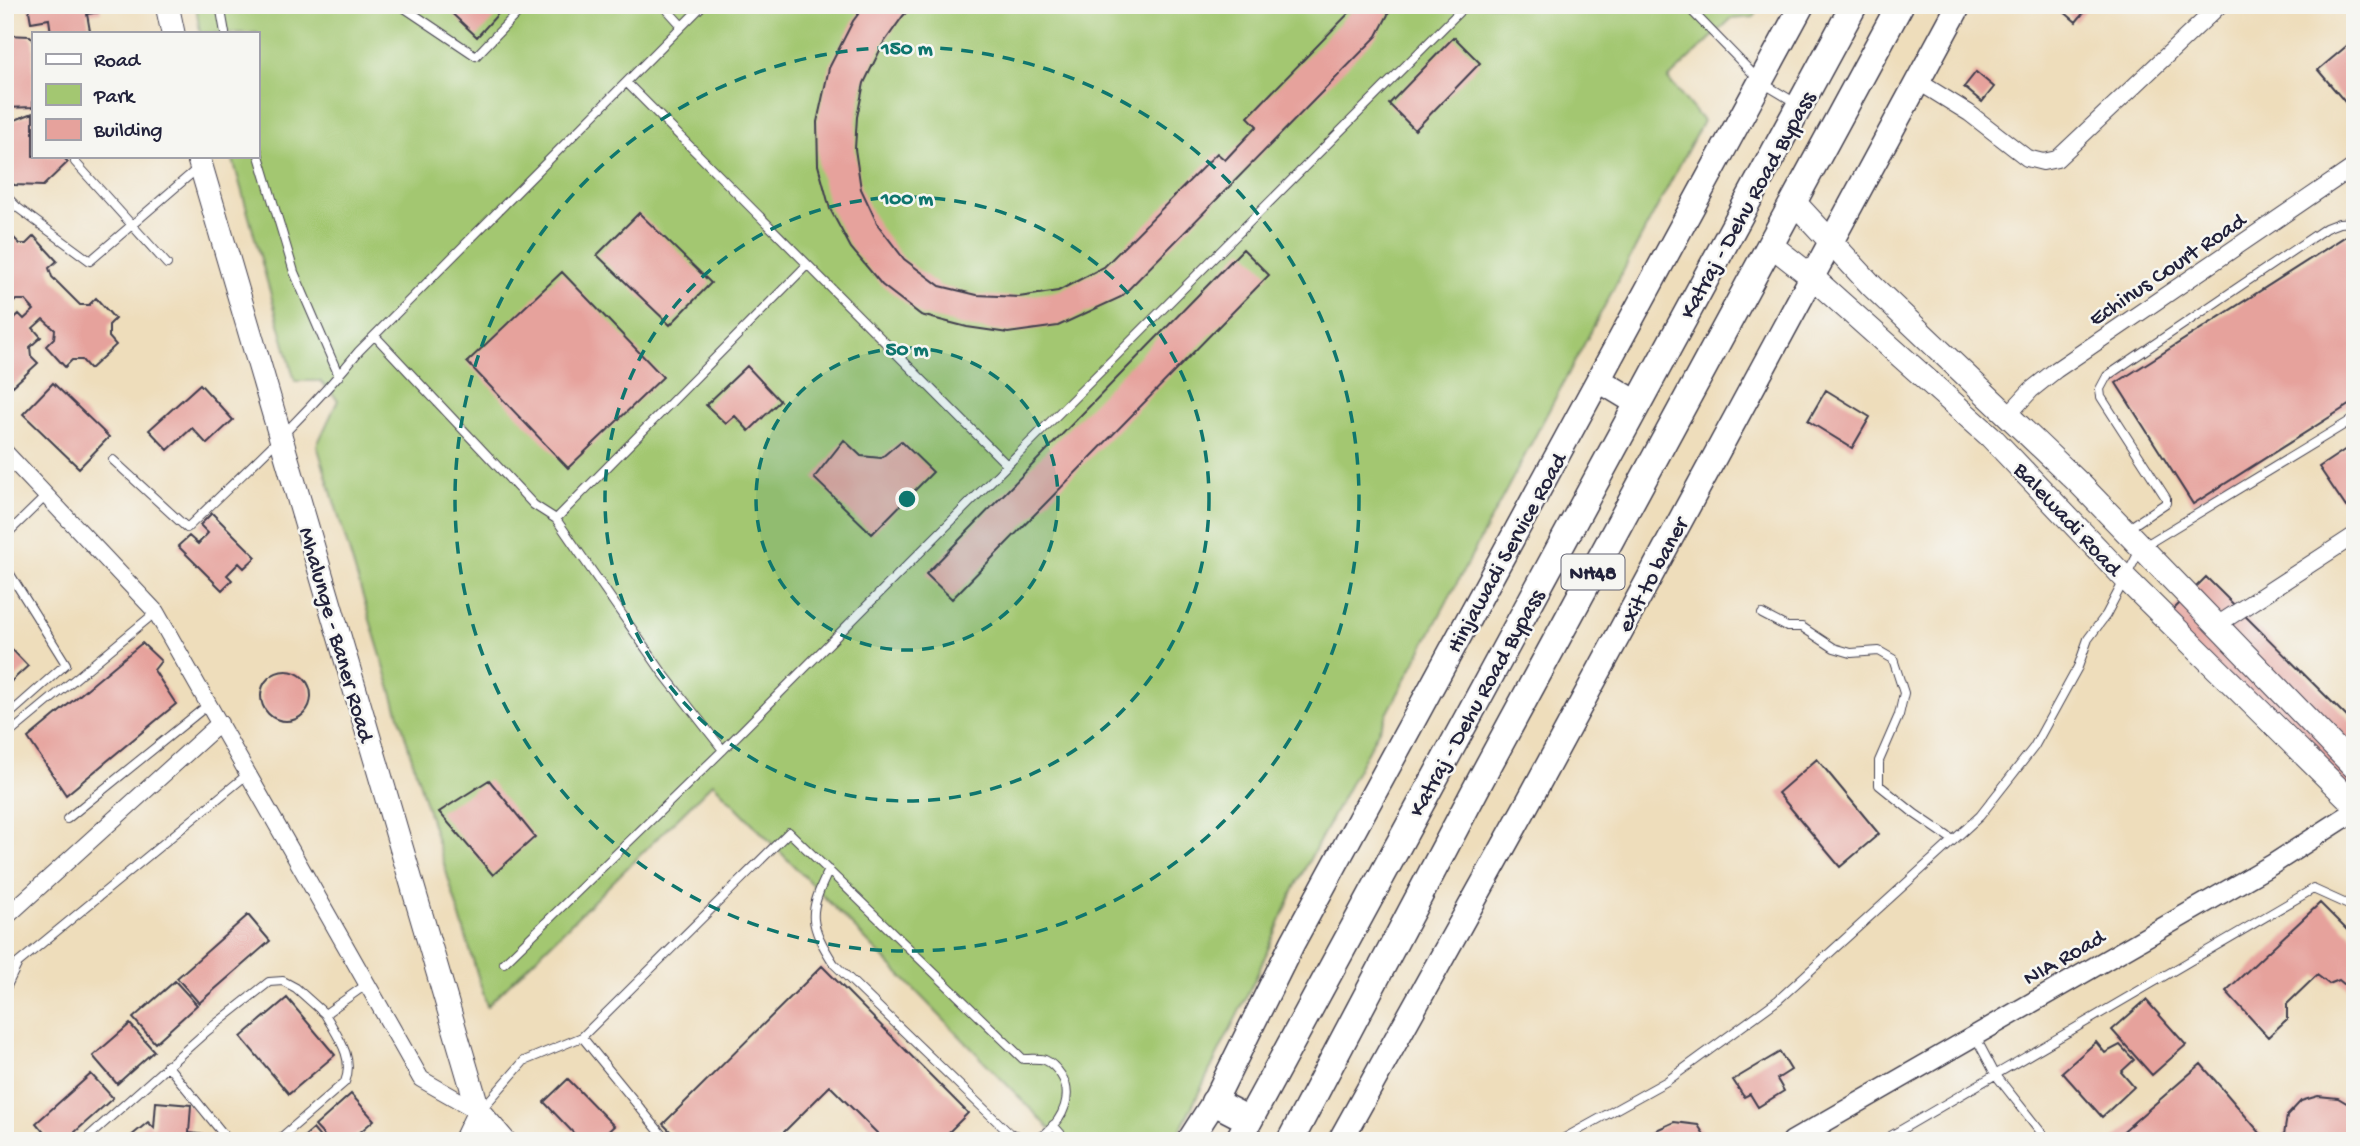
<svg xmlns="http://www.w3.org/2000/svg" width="2360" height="1146" font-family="'Gochi Hand',sans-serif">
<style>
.green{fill:#a3c771;stroke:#627456;stroke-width:2}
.building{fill:#e6a29c}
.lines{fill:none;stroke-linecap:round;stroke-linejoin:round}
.service-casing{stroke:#413e4e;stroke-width:10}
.minor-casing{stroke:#413e4e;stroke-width:18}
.tertiary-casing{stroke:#413e4e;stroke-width:22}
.secondary-casing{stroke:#413e4e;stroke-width:25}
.primary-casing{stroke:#413e4e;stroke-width:27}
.trunk-casing{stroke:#413e4e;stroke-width:29}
.service{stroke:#fff;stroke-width:8}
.minor{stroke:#fff;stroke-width:16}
.tertiary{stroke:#fff;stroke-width:19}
.secondary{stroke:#fff;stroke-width:23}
.primary{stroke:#fff;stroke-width:24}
.trunk{stroke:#fff;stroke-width:26}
.ring{fill:none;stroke:#0f766e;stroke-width:3.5;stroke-dasharray:12 9}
.labels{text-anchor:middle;stroke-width:5;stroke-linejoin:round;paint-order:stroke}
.shield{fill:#f6f6f2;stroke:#626272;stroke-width:2}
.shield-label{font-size:21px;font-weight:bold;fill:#22223b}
.street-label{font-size:23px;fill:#22223b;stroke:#f6f6f2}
.centre{fill:#0f766e;stroke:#f6f6f2;stroke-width:3.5}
.ring-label{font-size:21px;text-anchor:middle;font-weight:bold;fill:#0f766e;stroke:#f6f6f2;stroke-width:5;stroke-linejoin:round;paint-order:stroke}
</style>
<rect width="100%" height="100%" fill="#f6f6f2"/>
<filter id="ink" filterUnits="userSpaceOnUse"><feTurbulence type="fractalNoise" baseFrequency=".0143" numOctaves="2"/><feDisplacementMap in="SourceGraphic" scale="14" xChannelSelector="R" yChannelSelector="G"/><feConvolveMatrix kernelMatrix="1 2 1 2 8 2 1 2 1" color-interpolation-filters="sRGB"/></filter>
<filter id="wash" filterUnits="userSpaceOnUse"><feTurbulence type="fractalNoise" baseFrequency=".00686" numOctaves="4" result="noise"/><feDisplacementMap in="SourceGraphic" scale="28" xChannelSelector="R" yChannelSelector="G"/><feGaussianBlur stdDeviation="1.57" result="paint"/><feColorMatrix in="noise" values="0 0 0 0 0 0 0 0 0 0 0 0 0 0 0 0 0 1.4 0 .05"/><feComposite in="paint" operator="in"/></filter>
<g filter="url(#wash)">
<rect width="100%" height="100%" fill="#edb"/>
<!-- green -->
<path class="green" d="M196,5H1760L1754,17L1731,19L1668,79L1703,121L1295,887L1257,975L1175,1141H1062L713,783L487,1006L317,445L338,400L320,381H295L232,156H257V33H200Z"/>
<g id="blocks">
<!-- building -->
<path class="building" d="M28,5H100L101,12L87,14L90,31L51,33L49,19L31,22Z
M443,5H506L477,37Z
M865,5H913L903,16L883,44L864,83L857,117L855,149L861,189L878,225L904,259L940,286L977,295L1019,297L1058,291L1104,267L1217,153L1225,160L1257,126L1248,117L1350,12L1354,5H1393L1377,36L1121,297L1058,326L1008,333L967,327L921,315L882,285L851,248L830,209L818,165L817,122L829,68L853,21Z
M2056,5H2090L2076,22Z
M5,35L30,36L33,39V107L5,108Z
M1454,37L1480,63L1415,130L1389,104Z
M2355,39V114L2318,70Z
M1976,72L1994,87L1982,102L1964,87Z
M33,113V156H62L68,162L43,186L14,185L5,176V128L15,120Z
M639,213L711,283L670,325L597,255Z
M11,235L20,244H26L34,236L57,261L49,268L52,277L80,305H89L96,298L115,319L109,325V337L116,345L90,369L82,360H72L65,367L46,346L54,338L55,330L43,319L33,328L41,337L30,347L31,356L38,363L13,386L5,377V323H9L19,314L24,319L34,310L25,300H16L7,309L5,307V241Z
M2346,236L2355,250V401L2193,504L2116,383Z
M1243,249L1269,275L952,599L926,574Z
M562,272L663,377L568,468L467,362Z
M747,366L780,401L749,431L735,416L726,424L706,405Z
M53,383L109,437L79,468L23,414Z
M200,384L233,420L207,444L192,428L168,450L149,430Z
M1826,390L1870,417L1852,448L1808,421Z
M844,440L861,456L881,458L901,441L933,472L872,534L814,478Z
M2355,443V501L2346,507L2319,467Z
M212,513L256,557L244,568L239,563L227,575L232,580L222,590L178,546L189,536L198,544L208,533L200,525Z
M2206,577L2355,725V812L2162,621Z
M5,642L28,666L5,687Z
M142,643L161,661L154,670L176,704L66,795L28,738Z
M261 696a25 25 0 1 1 50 0a25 25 0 1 1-50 0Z
M1817,759L1879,834L1840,867L1778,793Z
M489,780L535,837L493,875L439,812Z
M2320,903L2355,938V1004L2347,998L2351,990L2339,980L2329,984L2317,975L2287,1004V1019L2268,1037L2226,991Z
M248,915L270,941L199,1003L177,978Z
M822,966L968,1113L940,1141H885L830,1086L775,1141H680L663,1124Z
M175,981L197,1005L155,1043L133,1018Z
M287,998L335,1055L289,1094L241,1037Z
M2146,1000L2186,1045L2152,1075L2112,1030Z
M130,1024L154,1051L117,1084L93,1056Z
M2096,1042L2105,1053L2120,1045L2134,1060L2121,1072L2134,1087L2102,1117L2062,1072Z
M1780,1052L1791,1070L1777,1079L1784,1091L1758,1107L1750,1094L1744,1097L1733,1080Z
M2201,1064L2267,1141H2112Z
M91,1074L113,1098L65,1141H51L36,1123Z
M568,1079L614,1126L598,1141H581L544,1102Z
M351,1094L374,1120L350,1141H329L315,1126Z
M2318,1096L2338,1098L2355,1108V1141H2283L2287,1116L2301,1101Z
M156,1102L191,1105L189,1133L215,1136V1141H125L148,1122L154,1128Z
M1674,1122L1698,1125L1708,1141H1642L1643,1136Z
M313,1129L323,1141H299Z"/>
</g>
</g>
<g filter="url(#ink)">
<use href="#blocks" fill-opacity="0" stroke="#413e4e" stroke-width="2"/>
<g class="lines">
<!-- service casing -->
<g class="service-casing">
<path id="service" d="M220,5L225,33
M400,5L476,56L525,5
M663,5L682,26
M1686,5L1761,82L1796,103
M627,83L1007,465
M257,149L294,272L339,376
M75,162L167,264
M5,195L18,208L90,261L198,168
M375,336L534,505L556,519L662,672L723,750
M113,460L187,528C246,471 307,415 359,351L703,5
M556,519L807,265
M2126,530L2166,503V498L2101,397L2100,389L2107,376L2326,228L2339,223L2355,222
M5,536L46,496
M5,566L66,664L5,718
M1762,614L1787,627H1802L1834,648L1851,653L1879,651L1893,659L1904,693L1899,715L1879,761V785L1915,814L1953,840
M5,737L156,612
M67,819L209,704
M829,870C807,914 809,924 834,964L1009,1133L1033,1140
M504,963L723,750L1466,5
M5,990L18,963L249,773
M582,1037L667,1141
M1976,1038L1995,1074L2048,1141
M167,1065L229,1141
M481,1110L524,1061L582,1037L789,832L1023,1059C1030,1059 1039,1058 1045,1060C1052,1063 1057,1069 1061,1075C1074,1095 1063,1119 1046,1133C1043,1137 1036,1138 1032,1141
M1053,1125L1067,1141
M87,1138L207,1031L269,982L283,981L296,988L325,1014
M277,1141L345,1082C355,1057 337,1036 325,1014L367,984
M1559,1141L1667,1081L1778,1000L1980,816L2034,747L2078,667L2088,639L2106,615L2141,548L2355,418
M1882,1141L2313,889L2355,908"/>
</g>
<!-- minor casing -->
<g class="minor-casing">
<path id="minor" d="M1919,82L1969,113L2027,158L2043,162L2057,159L2220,5
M2008,415L2031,390L2056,370L2355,166
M5,452L156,612L421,1079L479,1112
M2217,625L2355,535
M5,918L220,723"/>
</g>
<!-- tertiary casing -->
<g class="tertiary-casing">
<path id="tertiary" d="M1792,1141L2273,864L2355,811"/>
</g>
<!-- secondary casing -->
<g class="secondary-casing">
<path id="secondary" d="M167,5L173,33
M198,156L479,1112L504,1141
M1794,202L1872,286L2081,485L2355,768
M1771,245L1812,277L1991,437L2125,578L2355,805
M465,1141L479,1112"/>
</g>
<!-- primary casing -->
<g class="primary-casing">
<path id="primary" d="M1599,380L1637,403
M1189,1141L1214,1102L1293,942L1802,5
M1340,1141L1526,806L1959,5"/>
</g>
<!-- trunk casing -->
<g class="trunk-casing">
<path id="trunk" d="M1214,1102L1249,1120
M1238,1141L1854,5
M1290,1141L1480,781L1900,5"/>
</g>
<!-- service -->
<use href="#service" class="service"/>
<!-- minor -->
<use href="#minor" class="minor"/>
<!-- tertiary -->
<use href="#tertiary" class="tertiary"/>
<!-- secondary -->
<use href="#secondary" class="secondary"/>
<!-- primary -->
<use href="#primary" class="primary"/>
<!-- trunk -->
<use href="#trunk" class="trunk"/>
</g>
</g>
<!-- distance rings -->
<circle cx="907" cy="499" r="151" fill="#0f766e" fill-opacity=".12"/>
<g class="ring">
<circle cx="907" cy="499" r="151"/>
<circle cx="907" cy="499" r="302"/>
<circle cx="907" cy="499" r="452"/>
</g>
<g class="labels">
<!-- shield labels -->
<rect class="shield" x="1561.5" y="554.5" width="63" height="35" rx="5"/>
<g class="shield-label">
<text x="1593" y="579">NH48</text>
</g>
<!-- street labels -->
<g class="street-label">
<text transform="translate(1746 204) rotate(-61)" y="8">Katraj - Dehu Road Bypass</text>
<text transform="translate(2166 268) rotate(-34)" y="8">Echinus Court Road</text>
<text transform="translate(2069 518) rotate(47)" y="8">Balewadi Road</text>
<text transform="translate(1505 552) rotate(-61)" y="8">Hinjawadi Service Road</text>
<text transform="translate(1651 574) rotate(-62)" y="8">exit to baner</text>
<text transform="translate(338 634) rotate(74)" y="8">Mhalunge - Baner Road</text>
<text transform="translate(1475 702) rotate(-61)" y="8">Katraj - Dehu Road Bypass</text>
<text transform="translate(2063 956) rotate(-30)" y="8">NIA Road</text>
</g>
</g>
<circle cx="907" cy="499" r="10" class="centre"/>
<g class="ring-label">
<text x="907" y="54">150 m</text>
<text x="907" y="204">100 m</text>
<text x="907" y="355">50 m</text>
</g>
<!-- margin -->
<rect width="2360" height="1146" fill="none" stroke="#f6f6f2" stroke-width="28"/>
<!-- legend -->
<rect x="32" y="32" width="228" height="126" fill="#f6f6f2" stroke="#a1a1a9" stroke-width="2"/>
<rect x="46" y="54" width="35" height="10" fill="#ffffff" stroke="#a1a1a9" stroke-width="2"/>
<text x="94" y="66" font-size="21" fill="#22223b">Road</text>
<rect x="46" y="84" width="35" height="21" fill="#a3c771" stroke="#a1a1a9" stroke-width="2"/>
<text x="94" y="102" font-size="21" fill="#22223b">Park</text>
<rect x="46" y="119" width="35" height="21" fill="#e6a29c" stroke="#a1a1a9" stroke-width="2"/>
<text x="94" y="136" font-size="21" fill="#22223b">Building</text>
</svg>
